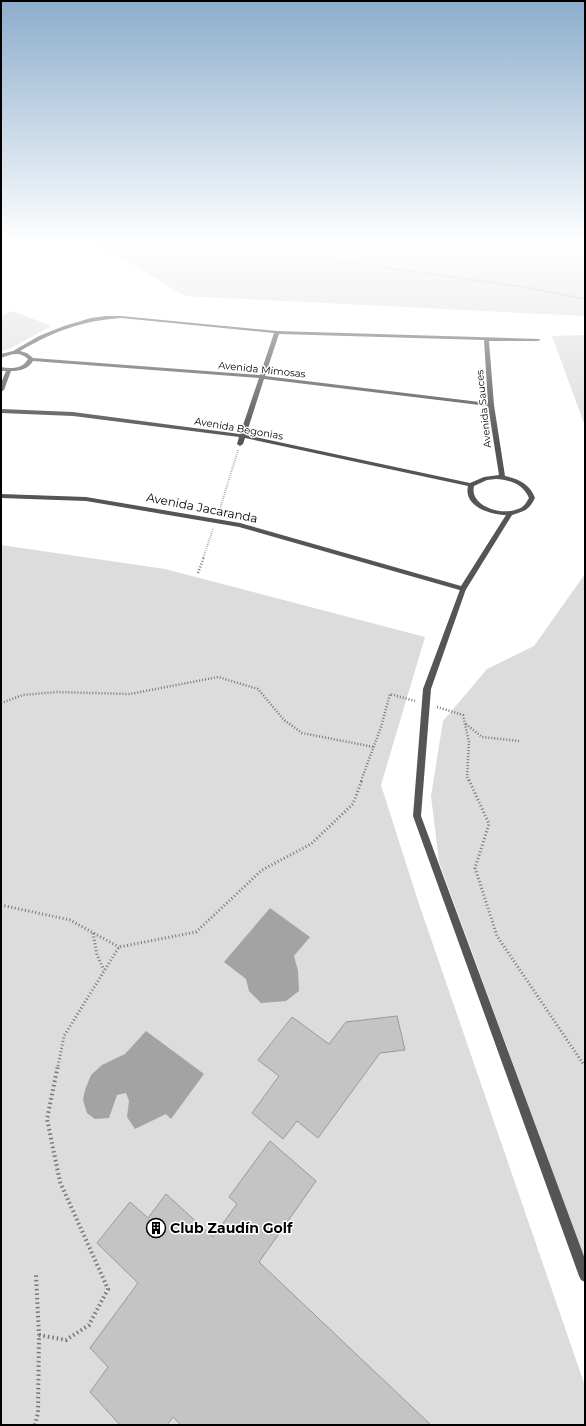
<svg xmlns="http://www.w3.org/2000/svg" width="586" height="1426" font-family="Montserrat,sans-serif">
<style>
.green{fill:#dcdcdc}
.water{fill:#a3a3a3}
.building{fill:#c4c4c4;stroke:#999}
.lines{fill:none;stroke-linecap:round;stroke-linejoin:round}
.path-far4{stroke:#777;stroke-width:1.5;stroke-dasharray:0.5 1;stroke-linecap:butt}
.path-far3{stroke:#777;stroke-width:2;stroke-dasharray:0.5 1.5;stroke-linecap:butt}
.path-far2{stroke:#777;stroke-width:2.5;stroke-dasharray:1 2;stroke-linecap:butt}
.path-far1{stroke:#777;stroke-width:3;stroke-dasharray:1 2.5;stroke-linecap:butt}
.path{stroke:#777;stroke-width:4;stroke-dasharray:1.5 3;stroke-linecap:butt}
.lane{fill:#555;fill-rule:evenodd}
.street{fill:#555;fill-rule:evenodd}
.labels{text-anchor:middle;stroke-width:3;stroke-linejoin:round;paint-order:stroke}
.far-street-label{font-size:10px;fill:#000;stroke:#fff}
.street-label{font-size:12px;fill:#000;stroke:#fff}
.near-poi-label{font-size:14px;font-weight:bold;fill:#000;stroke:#fff;text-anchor:start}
</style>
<rect width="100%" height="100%" fill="#fff"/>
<!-- green -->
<path class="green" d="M106,242H585V316L185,296L100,246Z
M13,311L51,326L11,348L1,351V316Z
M585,335V426L552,336Z
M1,545L165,569L425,637L381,785L418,901L585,1386V1425H1Z
M585,574V1260L439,862L431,796L443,721L487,669L534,646Z"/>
<!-- water -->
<path class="water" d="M270,908L310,937L294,956L298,971L299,991L286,1001L261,1003L249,991L246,979L224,962Z
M146,1031L204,1074L171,1119L166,1114L135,1129L127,1117L129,1101L126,1093L117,1095L109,1118L95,1119L87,1113L83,1100L85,1090L91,1075L102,1065L125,1054Z"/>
<!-- building -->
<path class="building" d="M397,1016L405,1050L380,1053L318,1138L297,1121L283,1139L252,1113L279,1076L258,1060L292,1017L329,1044L346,1022Z
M270,1141L316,1181L259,1262L431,1425H181L173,1417L167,1425H120L90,1392L108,1367L90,1348L138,1283L97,1243L130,1202L148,1218L166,1194L213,1237L237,1204L229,1197Z"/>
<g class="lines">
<!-- path-far4 -->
<path class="path-far4" d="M303,242L299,256L518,286L585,299"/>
<!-- path-far3 -->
<path class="path-far3" d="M219,512L238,450
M203,558L213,529"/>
<!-- path-far2 -->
<path class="path-far2" d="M198,573L204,557
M1,703L23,695L56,692L130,694L218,677L258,689L284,720L302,733L374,747
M437,707L463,715L469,742L467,777L469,781
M466,724L482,737L519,741
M361,781L381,727L390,694L415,701"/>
<!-- path-far1 -->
<path class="path-far1" d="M469,780L489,824L475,868L497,936L584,1065
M1,905L70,920L119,947
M93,933L97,955L104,970
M58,1066L64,1036L119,947L196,932L262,870L311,844L353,804L362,780"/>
<!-- path -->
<path class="path" d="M39,1335L66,1340L89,1325L108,1289L60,1182L47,1119L58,1065
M35,1425L38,1413L39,1335L36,1275"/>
<!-- lane -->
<path class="lane" d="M461,587H465L466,589L431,689L421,816L585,1259V1282L581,1280L579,1276L413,816L423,689Z"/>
<!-- street -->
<path class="street" d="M105,316H121L277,331L540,339V340L538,341H489L494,405L505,476C519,479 530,484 535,498C529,510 525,511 512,515L465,591H463L239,527L86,501L1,498V494L86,497L240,523L461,586L506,515C490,515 463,506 468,486L245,438L243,444L240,446L237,444L239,437L73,416L1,413V409L73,412L240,434L259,378L33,361C28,369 20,371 11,371L4,390L1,392V383L6,371H1V367C11,369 23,369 28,359C20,351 11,354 1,358V354L13,351L39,336L64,326L91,318ZM121,318L274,333L260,375L33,358L27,353L20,351C55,331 81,321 121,318ZM279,334L484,340L488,403L265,376ZM264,379L488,406L499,475L484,477L470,483L246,435ZM496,479C510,480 523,484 529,498C526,503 524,507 518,509C503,516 469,507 474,486L487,480Z"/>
</g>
<!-- sky -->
<linearGradient id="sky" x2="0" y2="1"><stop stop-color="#8cadcc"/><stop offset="0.55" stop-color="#fff"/><stop offset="1" stop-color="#fff" stop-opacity="0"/></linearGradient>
<rect width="586" height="442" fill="url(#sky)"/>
<!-- icons -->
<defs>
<g id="building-ring" transform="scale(1)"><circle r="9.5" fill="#fff" stroke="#000" stroke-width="1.5"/><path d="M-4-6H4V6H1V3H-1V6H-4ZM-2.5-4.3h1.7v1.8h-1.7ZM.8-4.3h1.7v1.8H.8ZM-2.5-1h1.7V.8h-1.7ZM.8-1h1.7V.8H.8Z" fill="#000"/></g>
</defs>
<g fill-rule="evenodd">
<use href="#building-ring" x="156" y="1228"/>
</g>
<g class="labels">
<!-- far-street labels -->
<g class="far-street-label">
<text transform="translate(262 369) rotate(6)" y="4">Avenida Mimosas</text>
<text transform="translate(483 409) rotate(-96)" y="4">Avenida Sauces</text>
<text transform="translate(239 428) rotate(10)" y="4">Avenida Begonias</text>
</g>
<!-- street labels -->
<g class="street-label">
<text transform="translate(202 508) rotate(11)" y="4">Avenida Jacaranda</text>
</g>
<!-- near-poi labels -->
<g class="near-poi-label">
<text x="170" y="1233">Club Zaudín Golf</text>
</g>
</g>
<!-- border -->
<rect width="586" height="1426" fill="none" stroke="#000000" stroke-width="4"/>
</svg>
